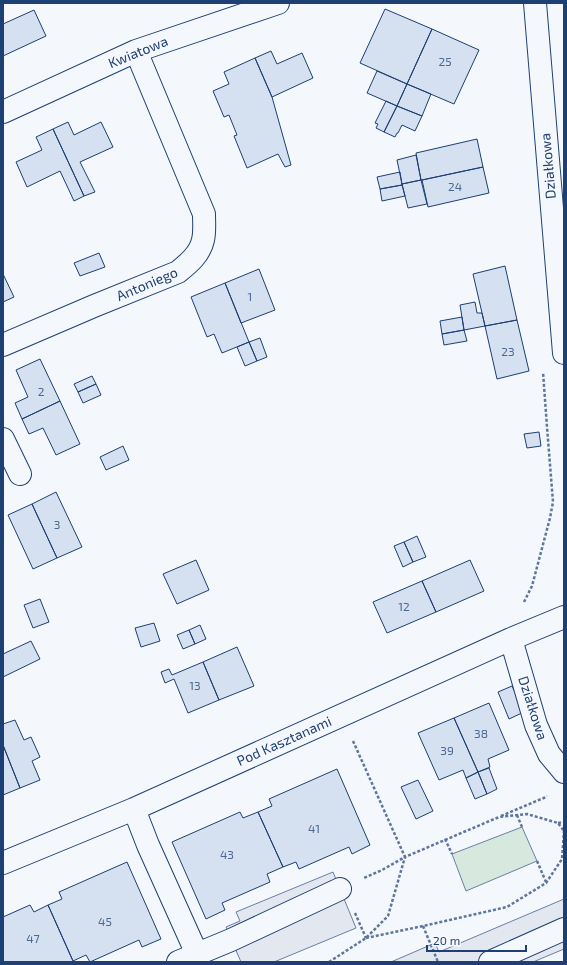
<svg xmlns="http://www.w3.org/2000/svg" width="567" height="965" font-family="'Exo 2',sans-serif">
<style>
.green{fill:#d7e8df;stroke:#687fa3}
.parking{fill:#e3e8f0;stroke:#687fa3}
.building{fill:#d5e0f0;stroke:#1d3f73}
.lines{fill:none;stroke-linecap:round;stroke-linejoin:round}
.street-casing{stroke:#1d3f73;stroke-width:24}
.path{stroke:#5e769c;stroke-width:2.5;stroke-dasharray:3 2;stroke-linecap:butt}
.street{stroke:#f4f7fb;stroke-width:22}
.labels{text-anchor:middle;stroke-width:3;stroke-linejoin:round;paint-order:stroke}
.number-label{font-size:12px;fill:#4b6792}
.street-label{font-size:14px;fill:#1d3f73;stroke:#f4f7fb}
</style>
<rect width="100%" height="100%" fill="#f4f7fb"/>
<!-- green -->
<path class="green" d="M522,827L537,861L466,891L452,854Z"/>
<!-- parking -->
<path class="parking" d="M333,872L356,928L274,962H241L226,927L240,921L236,912Z
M564,899V949L533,962H391L435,943L439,952Z"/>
<!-- building -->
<path class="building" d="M385,9L432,29L407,84L360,63Z
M34,10L46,36L3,56V24Z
M432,29L479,50L454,104L407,84Z
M271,51L277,64L302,53L313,78L272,97L255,58Z
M255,58L272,97L291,165L285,167L278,154L247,168L234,136L237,135L229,115L224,117L213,91L229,84L224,72Z
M377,71L407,84L397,106L367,93Z
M407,84L431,94L422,116L397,106Z
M386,101L397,106L384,132L376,128L378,124L375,123Z
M397,106L422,116L415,131L402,125L398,133H397L395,137L384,132Z
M68,122L74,135L101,122L113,147L80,162L95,192L84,196L53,129Z
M53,129L84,196L74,201L60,171L27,187L16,162L42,150L36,137Z
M477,139L483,167L422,180H421L416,153Z
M416,155L421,180L402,184L397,160Z
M483,167L489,193L428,207L422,180Z
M400,172L402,185L380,189L377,177Z
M421,180L427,204L408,208L402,184Z
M402,185L405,196L382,201L380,189Z
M99,253L105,267L80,276L74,263Z
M505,266L517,320L485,326L473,274Z
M259,269L275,310L241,323L225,283Z
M3,274L14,297L3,302Z
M225,283L249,342L222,353L214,334L207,337L191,297Z
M475,302L477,313H482L485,326L464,330L460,305Z
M462,317L464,330L442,334L440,321Z
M517,320L529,371L497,379L485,326Z
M464,330L467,341L444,345L442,334Z
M260,338L267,357L257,361L249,342Z
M249,342L257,361L245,366L237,347Z
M40,359L60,401L22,419L15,403L28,397L16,370Z
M92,376L96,384L78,392L74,384Z
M96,384L101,395L83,403L78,392Z
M60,401L80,444L56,455L43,428L29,434L22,419Z
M539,432L541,446L527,448L524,434Z
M123,446L129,460L106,470L100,457Z
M56,492L82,547L57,558L32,504Z
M32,504L57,558L33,569L8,515Z
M417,536L426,557L413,562L404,542Z
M404,542L413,562L403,567L394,546Z
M196,560L209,590L177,604L163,574Z
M470,560L484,591L436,612L422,581Z
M422,581L436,612L387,633L373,602Z
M40,599L49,622L33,628L24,605Z
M154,623L160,641L141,647L135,628Z
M200,625L206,639L195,644L189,630Z
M189,630L195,644L183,649L177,635Z
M31,641L40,659L3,677V654Z
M237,647L254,686L219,700L203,662Z
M203,662L219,700L188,713L174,679L165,683L161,672L169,669L172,675Z
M512,686L524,712L509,719L498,692Z
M489,703L509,750L488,759L490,767L478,772L454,718Z
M454,718L478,772L466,778L463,770L439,780L418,733Z
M15,720L24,740L31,737L40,757L32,761L40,780L20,788L3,745V724Z
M3,745L20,788L3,795Z
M489,768L497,789L487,794L478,772Z
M337,769L370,845L352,854L349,847L299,869L296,862L283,867L258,812L272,806L269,799Z
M478,772L487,794L475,799L466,778Z
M418,780L433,811L416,819L401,787Z
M240,812L243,818L258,812L283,867L267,874L270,882L222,903L225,910L206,919L172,842Z
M127,862L161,939L142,947L139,940L90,962L86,955L73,961L48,905L62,899L59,892Z
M30,905L34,912L48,905L73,961L70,962H3V917Z"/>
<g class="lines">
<!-- street casing -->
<g class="street-casing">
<path id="street" d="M535,3L564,353
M3,112L136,51L278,3
M3,345L94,306L178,272C189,263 200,254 203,240C205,232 204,222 204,214L136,51
M3,439L20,474
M511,639L536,725L549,754L564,772
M134,809L148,845L197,954
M3,863L134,809L511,639L564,617
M178,962L231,940L340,889
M490,962L564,929"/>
</g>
<!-- path -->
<path class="path" d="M524,602L532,586L550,518L553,502L547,427L543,372
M353,741L405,857L382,870L364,878
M517,815L522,827
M501,816L546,797L547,796
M558,823L564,822
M445,839L452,854
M537,861L546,882
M355,913L366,938
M423,926L438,962
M366,938L423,926L507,907L546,883L562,859L564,831
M329,962L366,938L388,916L405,857L499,817L527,814L558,823L564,831"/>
<!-- street -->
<use href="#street" class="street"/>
</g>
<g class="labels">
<!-- number labels -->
<g class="number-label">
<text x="445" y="66">25</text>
<text x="455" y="191">24</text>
<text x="250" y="301">1</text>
<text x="508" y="356">23</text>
<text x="41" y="396">2</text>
<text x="57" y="529">3</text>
<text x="404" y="611">12</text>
<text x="195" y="690">13</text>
<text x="481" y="738">38</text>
<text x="447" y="755">39</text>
<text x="314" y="833">41</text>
<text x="227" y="859">43</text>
<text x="105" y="926">45</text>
<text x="33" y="943">47</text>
</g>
<!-- street labels -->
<g class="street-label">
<text transform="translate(138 52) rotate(-22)" y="5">Kwiatowa</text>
<text transform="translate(548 166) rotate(-95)" y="5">Działkowa</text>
<text transform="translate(147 284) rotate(-23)" y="5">Antoniego</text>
<text transform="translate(533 708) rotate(72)" y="5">Działkowa</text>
<text transform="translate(284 741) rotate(-24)" y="5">Pod Kasztanami</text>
</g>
</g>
<!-- border -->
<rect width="567" height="965" fill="none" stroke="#1d3f73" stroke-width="8"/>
<!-- scale -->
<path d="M427 945v6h99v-6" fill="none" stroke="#1d3f73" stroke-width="2"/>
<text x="433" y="945" font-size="12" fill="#1d3f73" stroke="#f4f7fb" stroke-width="3" paint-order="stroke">20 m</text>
</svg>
